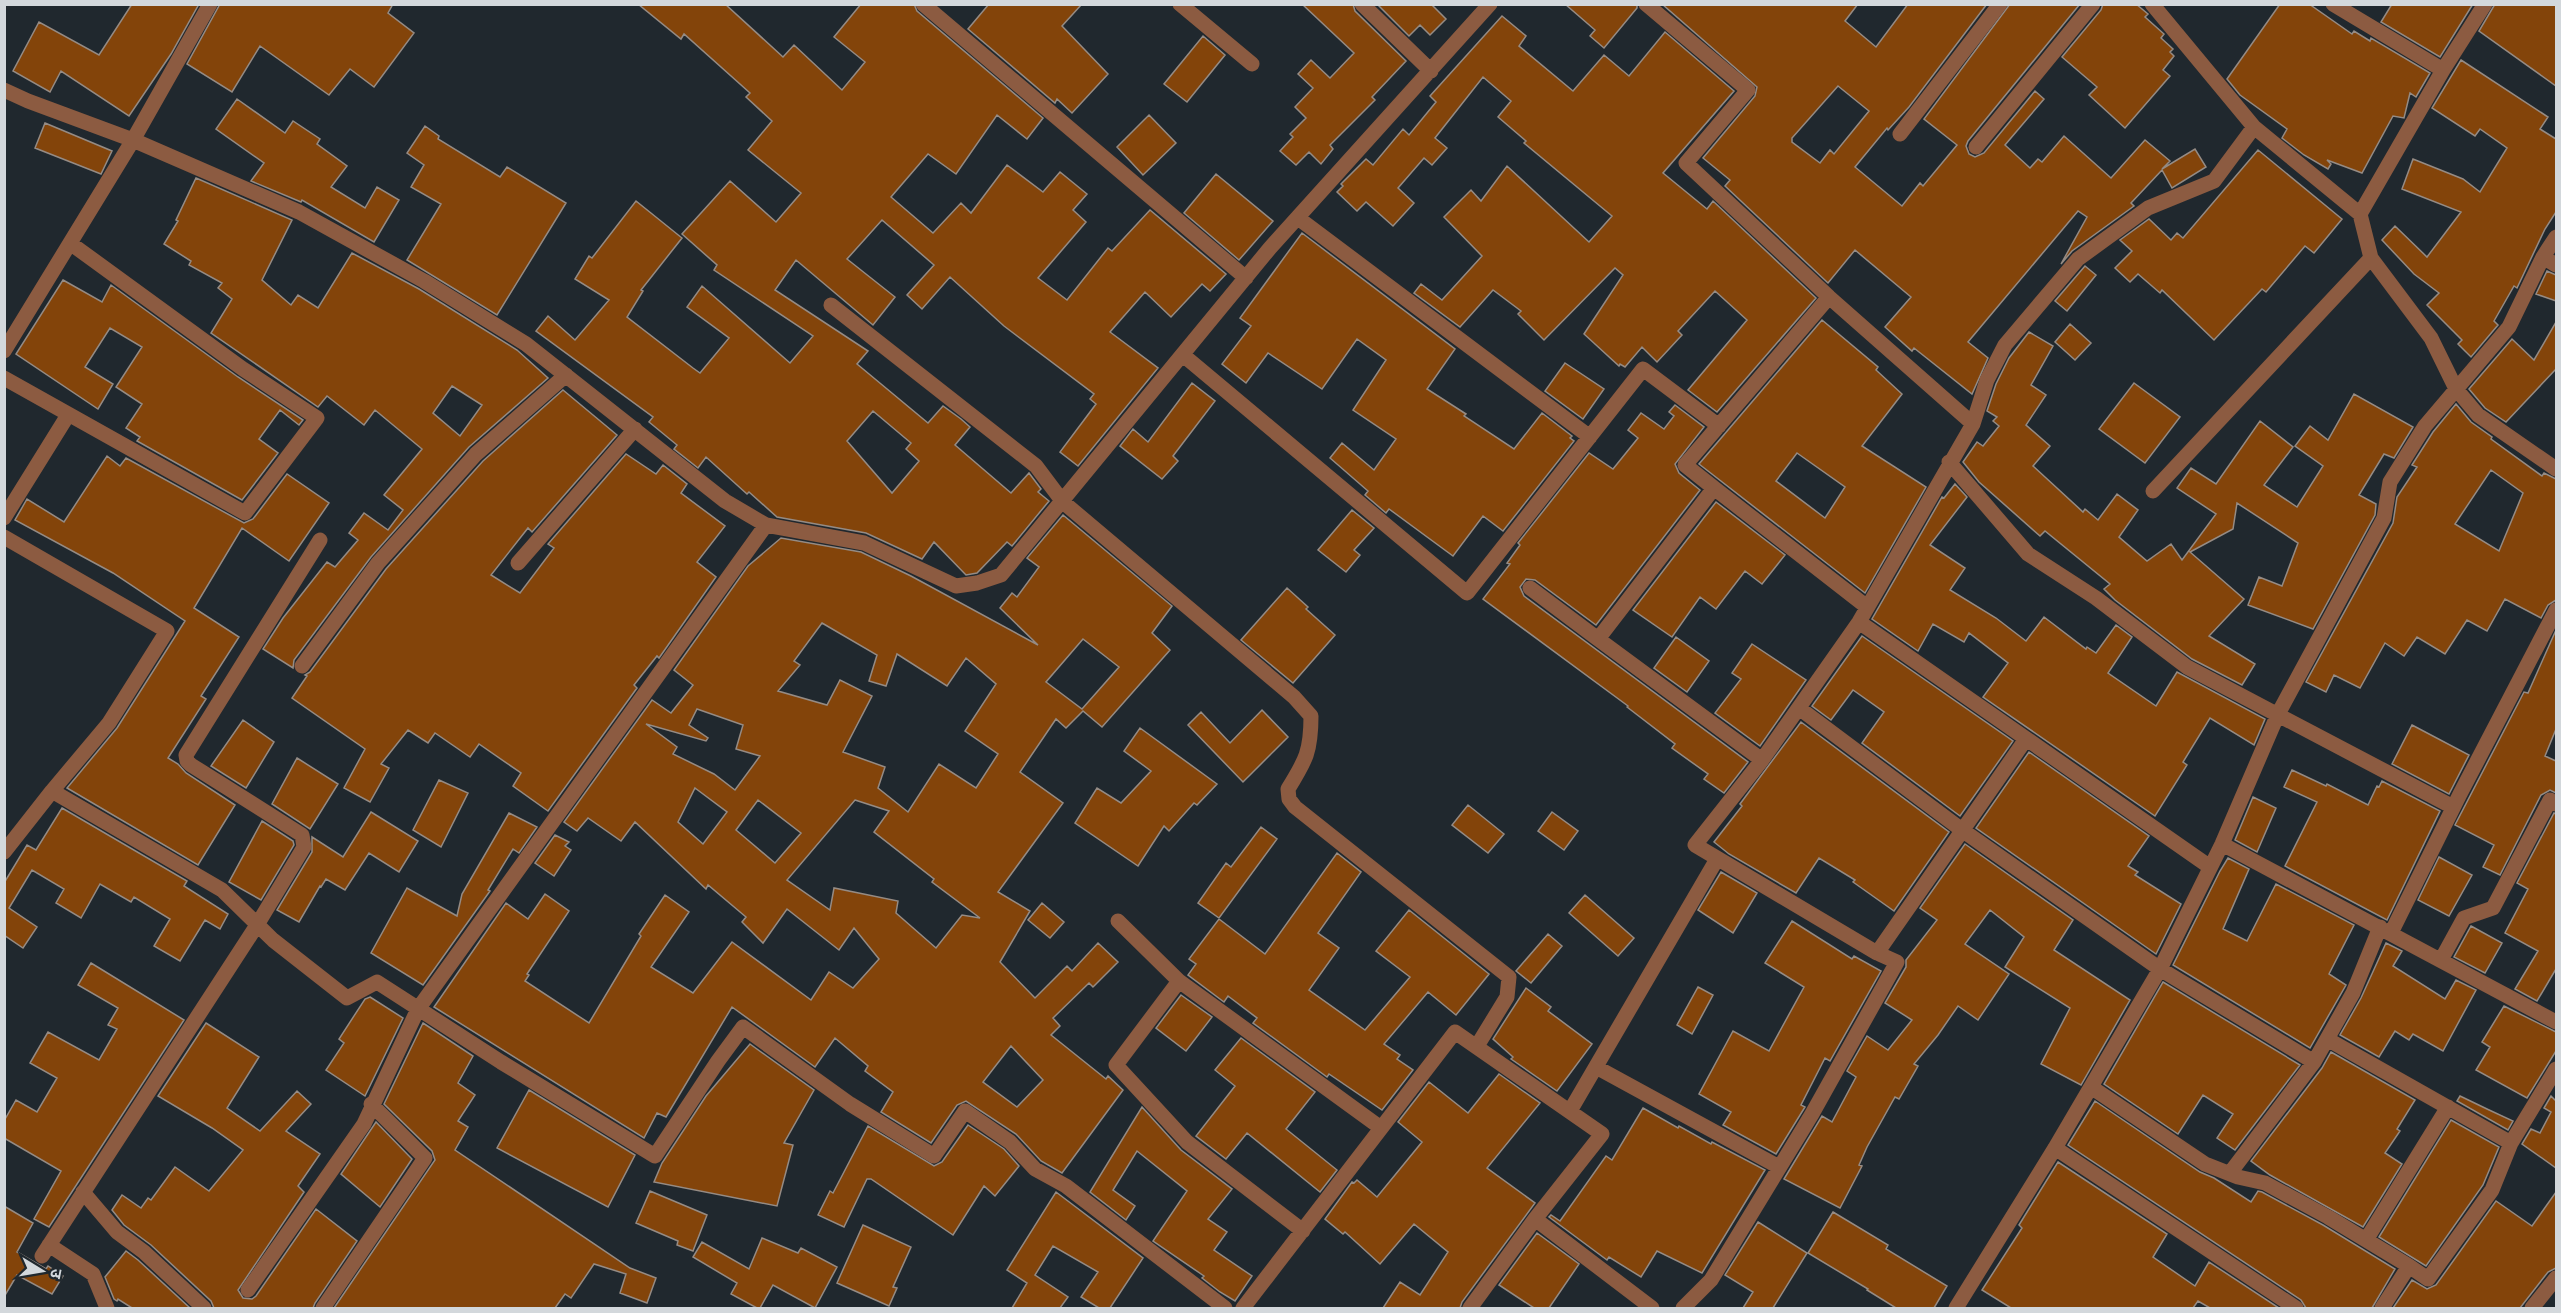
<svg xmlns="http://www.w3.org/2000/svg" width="2561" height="1313" font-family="Cabin,'Noto Sans Devanagari',sans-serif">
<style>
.building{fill:#83440a;stroke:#958b84;stroke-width:1.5;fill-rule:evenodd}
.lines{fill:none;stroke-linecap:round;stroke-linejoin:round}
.minor{stroke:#8c5b41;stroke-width:15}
</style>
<rect width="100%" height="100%" fill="#20282e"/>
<!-- building -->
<path class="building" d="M132,4H199L171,54L129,116L61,71L50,92L13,71L39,22L99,55Z
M220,4H393L388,13L414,33L374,87L350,69L329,95L260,46L232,92L187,64Z
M638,4H725L783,57L794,45L842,90L865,62L834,37L861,4H914L917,11L1043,118L1027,139L997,115L956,174L928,154L891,197L933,233L961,203L971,213L1007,165L1043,192L1060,172L1087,194L1073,210L1086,222L1038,278L1067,300L1108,248L1112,251L1150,210L1226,274L1210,291L1202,284L1171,317L1145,292L1110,332L1158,368L1078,466L1060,452L1096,404L1090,399L1094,394L1004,326L950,277L922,309L907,295L934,265L882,220L847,259L895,297L873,325L796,260L775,290L868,351L857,364L928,423L943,406L961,419L970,427L955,445L1011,493L1029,473L1041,489L1038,492L1049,501L1012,546L1007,542L977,573L966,575L934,542L922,559L866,533L777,517L749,492L747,494L706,457L698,468L674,449L677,445L649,422L653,417L536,331L548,316L575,340L609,300L575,279L589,256L592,258L636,201L682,238L641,290L643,291L627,317L693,368L700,373L729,338L687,307L702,286L790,363L813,336L714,270L717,265L682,234L730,181L776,222L801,193L748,150L772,121L746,97L750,93L684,34L681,39ZM873,411L911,443L906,449L919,461L892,493L847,441Z
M989,4H1082L1062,26L1108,74L1072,113L1057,99L1055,103L968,29Z
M1302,4H1353L1355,11L1406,61L1372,97L1375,100L1330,145L1333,149L1321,164L1309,152L1296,165L1280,151L1293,137L1290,134L1306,118L1295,107L1313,88L1298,74L1311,60L1330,78L1354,53Z
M1377,4H1431L1446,19L1430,35L1420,25L1409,36Z
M1565,4H1637V8L1604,48L1590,36L1595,30Z
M1662,4H1858L1845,21L1876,47L1908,4H1987L1909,107L1888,130L1887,128L1855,167L1902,206L1920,183L1923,186L1957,145L1924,119L2010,4H2080L1968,141L1966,146L1969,154L1975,157L1984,153L2035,91L2044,99L2005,145L2030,168L2038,159L2042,162L2064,136L2111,178L2145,140L2170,161L2162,169L2195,149L2206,167L2172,188L2162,170L2131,203L2134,206L2072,251L2061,264L2087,217L2078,211L1968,342L1988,358L1972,394L1914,348L1912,351L1885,327L1911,297L1855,250L1828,283L1725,186L1730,180L1703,158L1755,96L1757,87ZM1838,86L1869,111L1834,154L1830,150L1820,163L1792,142V138Z
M2103,4H2136L2148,14L2145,17L2164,34L2161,38L2173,49L2170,52L2174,56L2163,70L2170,76L2125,128L2089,95L2097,87L2062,57L2101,10Z
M2280,4H2309L2352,34L2354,31L2370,41L2371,38L2430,73L2416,97L2410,93L2404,118L2393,116L2362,173L2327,160L2331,164L2328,169L2304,155L2282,138L2287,129L2240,95L2227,79Z
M2392,4H2473L2440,57L2381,22Z
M2495,4H2556V86L2479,31Z
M1502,16L1526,36L1519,46L1573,91L1604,55L1629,76L1665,32L1734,91L1663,173L1707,209L1713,201L1816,298L1717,412L1688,390L1747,320L1715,291L1678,331L1682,335L1657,362L1642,347L1625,367L1620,364L1619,366L1584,334L1623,275L1615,268L1544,340L1518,314L1521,311L1493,290L1460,327L1414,293L1421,284L1442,300L1482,256L1444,217L1471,190L1481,201L1507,166L1589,242L1612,216L1524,143L1526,141L1498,117L1511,101L1483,77L1435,138L1447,148L1432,165L1424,158L1398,188L1414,203L1393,226L1366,202L1357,211L1337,192L1343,186L1341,184L1366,159L1373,165L1403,129L1409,135L1436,102L1430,96Z
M1203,36L1225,55L1187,102L1164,84Z
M2461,60L2548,117L2540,129L2556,139V212L2545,229L2517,288L2514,286L2494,321L2498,325L2471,357L2458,344L2462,340L2427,305L2439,293L2414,274L2382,240L2395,226L2427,257L2461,212L2402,189L2413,159L2463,179L2480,192L2507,148L2480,129L2475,136L2432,108Z
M237,99L285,133L293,121L320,139L317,144L347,166L331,187L365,208L377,187L399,200L374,242L302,200L301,202L251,181L264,163L216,129Z
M1149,115L1176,143L1143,175L1117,147Z
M45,123L112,151L101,174L35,148Z
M425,126L439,136L438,139L500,177L507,167L566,203L497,315L407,260L441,204L411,187L424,165L407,153Z
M2258,150L2342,219L2314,253L2305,246L2266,292L2262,289L2214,340L2162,290L2160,293L2138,274L2130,282L2115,268L2132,251L2120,240L2149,219L2171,240L2177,233L2183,238Z
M1216,174L1273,221L1239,260L1184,213Z
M196,178L292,220L262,280L291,305L298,295L318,308L352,253L419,289L517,350L548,378L469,447L371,557L294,660L293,668L263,649L283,618L327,562L335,567L358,540L349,533L364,513L388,530L403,510L384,495L422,449L375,410L364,425L327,396L318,407L211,333L232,299L218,288L222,283L189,265L191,261L164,244L178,221L176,220ZM452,386L482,405L460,436L433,413Z
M1302,233L1455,349L1427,389L1466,414L1464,416L1514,449L1542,413L1572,436L1570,438L1574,441L1503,531L1483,516L1453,556L1389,509L1386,513L1365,495L1368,491L1330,458L1342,443L1374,470L1396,439L1353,410L1386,360L1357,339L1322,389L1268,353L1246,383L1222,364L1251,326L1240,318Z
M2085,266L2096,275L2067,311L2055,301Z
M2547,271L2556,275V301L2536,294Z
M63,280L102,302L111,285L238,377L303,420L299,425L280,410L259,439L278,453L242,500L137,441L140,437L126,428L142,404L116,387L142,347L110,328L85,367L113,384L98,409L16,354Z
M1822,320L1878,367L1876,370L1902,394L1862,446L1926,487L1865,593L1699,464ZM1797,453L1845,487L1825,518L1776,481Z
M2556,322V369L2506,422L2485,408L2469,389L2512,339L2534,360Z
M2070,324L2091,343L2075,360L2055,342Z
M2029,332L2053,346L2031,385L2046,395L2026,425L2050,446L2033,466L2083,512L2085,509L2098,520L2117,494L2138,510L2119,537L2147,561L2171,544L2182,560L2216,514L2177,488L2191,468L2216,484L2260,421L2293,447L2264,485L2297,507L2323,466L2295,446L2310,426L2328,440L2354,394L2413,427L2394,458L2384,454L2359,495L2376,504L2375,515L2313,629L2248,605L2259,577L2282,586L2298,543L2237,503L2233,529L2190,552L2244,599L2209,636L2255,664L2242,685L2192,659L2115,600L2104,589L2110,584L2045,531L2040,536L1979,482L1963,462L1977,442L1983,446L1999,426L1993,421L1997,417L1987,411L1996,384L2009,358Z
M1565,363L1604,389L1583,419L1545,391Z
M1192,383L1215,401L1173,456L1178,461L1162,479L1120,446L1133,429L1148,442Z
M2134,383L2180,417L2145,463L2099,429Z
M563,390L617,435L532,532L528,528L491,575L520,593L554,548L548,544L626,454L656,474L663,465L687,484L681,493L725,526L697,562L716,577L659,658L657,656L634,685L637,688L548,811L513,786L521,773L479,744L470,757L435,733L428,743L408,730L381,764L389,768L370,802L344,788L365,749L292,698L307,676L305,675L310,672L386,569L483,461Z
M2456,404L2471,422L2492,437L2491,439L2542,476L2544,473L2556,479V600L2548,605L2541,618L2505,599L2487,631L2467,620L2445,654L2417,637L2404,656L2385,643L2360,688L2334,675L2326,692L2306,682L2393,523L2397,497L2417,467L2412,465L2433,432ZM2491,470L2523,493L2499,551L2455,524Z
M1675,405L1704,427L1675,464L1679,473L1700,490L1596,625L1535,580L1526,579L1520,587L1524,596L1748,762L1724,793L1704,779L1708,774L1672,748L1675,744L1627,707L1628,706L1483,599L1510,564L1507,563L1520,545L1518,543L1589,453L1613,469L1638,438L1628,430L1641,413L1664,429L1674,416L1669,412Z
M107,456L120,466L126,458L244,523L253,519L287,474L329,503L289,561L242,528L194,608L239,637L201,696L206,699L168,758L178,764L186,773L235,805L198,865L67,788L117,728L185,621L113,573L15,520L27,499L64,522Z
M1955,484L1967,497L1930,545L1965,568L1950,590L1996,618L2026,641L2044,617L2086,649L2087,647L2096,653L2116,625L2132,637L2108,673L2156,706L2177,672L2265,719L2254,745L2210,718L2183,762L2187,765L2155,816L1983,697L2008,663L1969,633L1964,642L1933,624L1918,651L1872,619L1942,497L1944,498Z
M1716,502L1785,555L1762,584L1745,571L1716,609L1700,597L1672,637L1633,610Z
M1352,510L1374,528L1354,550L1360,555L1346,572L1318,550Z
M1063,515L1172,606L1152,633L1170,650L1102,727L1083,711L1066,728L1056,719L1020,772L1063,803L998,892L1030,911L1000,962L1035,998L1067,966L1072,971L1098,943L1118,962L1093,987L1089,983L1053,1018L1060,1026L1051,1035L1106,1079L1108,1076L1123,1090L1062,1173L1041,1161L1016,1134L966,1101L957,1105L931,1143L881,1112L893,1092L865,1071L868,1066L835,1038L815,1067L732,1007L666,1117L657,1113L644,1138L434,1007L506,903L528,919L545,894L569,911L527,974L529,975L525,981L589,1023L641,936L639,934L665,895L689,912L651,967L693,993L732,942L811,1000L829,972L853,988L879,959L854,928L839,950L787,909L763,943L742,922L746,917L708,885L706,889L635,822L621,841L588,818L577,831L564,822L652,700L671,713L693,685L674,670L748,566L781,538L861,552L911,576L1038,645L1000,608L1012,593L1017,597L1039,567L1027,558ZM822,623L877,655L869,681L886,686L897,654L947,686L966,658L996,684L965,731L998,754L976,788L939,764L908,812L878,788L885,767L843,752L872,696L840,680L827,705L778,691L800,665L794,661ZM1083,639L1119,667L1082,709L1046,682ZM697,709L743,725L736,749L760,756L735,790L714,774L673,754L677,747L646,724L706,741L708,738L689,725ZM695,788L727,812L703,844L678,822ZM758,800L801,833L775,863L736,830ZM855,800L889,811L874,832L934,879L932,882L980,918L962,915L936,948L896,913L898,901L834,888L830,910L787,880ZM1011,1046L1043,1080L1017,1107L983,1082Z
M1287,588L1308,607L1306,609L1335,635L1293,683L1241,640Z
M2556,630V729L2545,756L2556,761V793L2550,790L2541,795L2500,875L2483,867L2494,845L2455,825L2524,692L2528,693Z
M1862,636L2013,741L1960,816L1862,743L1884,712L1853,690L1831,720L1812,706Z
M1676,637L1709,661L1687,692L1654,668Z
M1752,644L1806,680L1760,746L1715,713L1741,679L1732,673Z
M1262,710L1288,737L1243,782L1188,725L1201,712L1230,743Z
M243,720L274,742L246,788L211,766Z
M1801,722L1949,832L1894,911L1853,882L1855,880L1819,858L1796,893L1729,854L1714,842L1742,806L1740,804Z
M2412,725L2469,755L2449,794L2392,764Z
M1140,728L1217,784L1197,805L1194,803L1169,831L1164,826L1138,866L1075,823L1097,788L1121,803L1151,771L1124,751Z
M2029,752L2149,836L2128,866L2138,872L2135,875L2181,904L2156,954L1976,828Z
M297,758L338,784L310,829L272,804Z
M2292,770L2326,786L2327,784L2368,805L2377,786L2379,787L2382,781L2440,811L2387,920L2285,866L2317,802L2284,787Z
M439,780L468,793L441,847L413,830Z
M2253,797L2276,808L2257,852L2235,840Z
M1468,805L1504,834L1488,853L1452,825Z
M62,808L187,881L184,886L228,914L220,929L205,920L180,961L154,946L170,919L134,897L131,902L100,884L81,918L56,903L64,889L32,870L9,908L37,927L23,948L4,935V883L27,845L36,850Z
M371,812L418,841L399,872L369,853L345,890L326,879L321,887L320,886L299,922L277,910L312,852V837L343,857Z
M1552,812L1578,831L1564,850L1538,831Z
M509,813L537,827L519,853L513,849L488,890L490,891L423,985L371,953L407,888L457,916L462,894Z
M2554,813L2556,814V969L2537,1001L2515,989L2538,951L2505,933L2528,889L2517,883Z
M262,821L293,841L294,845L261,900L229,882Z
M1261,827L1277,839L1219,918L1198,903L1226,863L1231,867Z
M555,835L569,842L565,846L571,850L554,876L535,863Z
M1965,844L2073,920L2054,950L2130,1000L2081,1085L2041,1064L2070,1008L2005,967L2024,937L1990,910L1965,944L2009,974L1978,1020L1958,1006L1938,1035L1914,1064L1918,1066L1899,1099L1895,1097L1867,1147L1859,1165L1862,1166L1840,1208L1784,1179L1822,1116L1832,1122L1856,1077L1847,1071L1867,1036L1888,1050L1912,1020L1885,1003L1906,967V960L1937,920L1920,908Z
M1337,853L1361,872L1318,933L1339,948L1309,990L1365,1030L1410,977L1376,951L1409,910L1489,974L1456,1015L1428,992L1384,1044L1400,1055L1397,1059L1413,1070L1382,1110L1329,1074L1327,1077L1253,1023L1257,1018L1228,996L1224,1002L1188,975L1196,964L1189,959L1219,919L1265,954Z
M2439,857L2472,875L2449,916L2418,900Z
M2228,858L2249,869L2223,929L2247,941L2276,884L2354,925L2329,974L2346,985L2310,1048L2173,965L2220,871Z
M1721,872L1757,893L1733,933L1698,910Z
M1585,895L1634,938L1618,956L1569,913Z
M1042,903L1064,922L1050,938L1028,920Z
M1792,921L1852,959L1854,956L1881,971L1830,1061L1825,1058L1801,1105L1805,1107L1776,1154L1723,1125L1731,1112L1699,1094L1733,1031L1769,1051L1804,987L1765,963Z
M2471,926L2502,943L2485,973L2454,957Z
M1548,934L1562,946L1531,983L1516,971Z
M2386,943L2402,951L2393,966L2445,999L2456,980L2476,990L2443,1051L2413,1034L2409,1040L2395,1031L2379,1057L2340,1035L2361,998Z
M91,963L184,1020L49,1227L34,1219L61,1171L4,1138V1121L16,1100L37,1112L57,1078L30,1063L48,1032L99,1060L117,1029L108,1025L118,1008L78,985Z
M2163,982L2300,1065L2235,1150L2217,1138L2233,1114L2203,1095L2178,1134L2104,1084Z
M1698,987L1713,995L1692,1034L1677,1025Z
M1526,988L1551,1007L1548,1011L1592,1044L1557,1091L1511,1059L1513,1057L1493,1039Z
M1181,995L1212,1017L1186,1051L1156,1028Z
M370,997L403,1018L365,1096L326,1070L344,1043L339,1039L365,999Z
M2504,1006L2556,1032V1051L2527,1098L2476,1070L2490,1047L2482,1042Z
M206,1023L259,1057L227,1108L260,1131L297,1091L311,1104L286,1131L320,1154L298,1186L304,1192L238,1290L243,1298L252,1299L256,1296L316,1209L357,1241L315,1303L313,1308H214L211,1301L151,1245L124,1225L112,1210L122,1195L141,1208L148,1198L151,1200L175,1167L209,1191L243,1150L212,1128L158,1096Z
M423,1023L473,1056L458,1083L475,1095L458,1121L468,1127L455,1150L630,1268L656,1278L647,1303L620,1293L626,1274L594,1264L571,1298L565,1294L555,1308H334L435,1160L432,1151L384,1104Z
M1241,1038L1315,1092L1286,1129L1337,1170L1320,1192L1247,1133L1226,1159L1196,1136L1235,1086L1215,1070Z
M750,1044L814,1090L784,1143L793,1145L777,1206L654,1182L662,1163L706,1096Z
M2331,1052L2415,1100L2397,1129L2400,1131L2385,1153L2402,1164L2363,1227L2270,1175L2251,1161L2322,1068Z
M1499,1074L1540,1103L1487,1168L1535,1203L1462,1302L1460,1308H1383L1400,1282L1420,1295L1448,1252L1414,1224L1380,1264L1345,1232L1343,1234L1325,1219L1352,1182L1354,1183L1357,1180L1377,1197L1422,1142L1398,1122L1429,1082L1468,1113Z
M529,1090L635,1155L608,1207L497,1148Z
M2460,1096L2487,1109L2513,1121L2508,1130L2457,1101Z
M2551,1096L2556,1101V1168L2522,1144L2531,1129L2540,1133L2551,1112L2544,1108Z
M2095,1101L2200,1172L2214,1178L2251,1202L2258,1191L2262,1192L2323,1225L2395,1269L2372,1308H2306L2301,1300L2068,1145Z
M1142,1107L1181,1150L1232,1189L1208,1219L1227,1232L1214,1250L1252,1276L1235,1301L1220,1292L1202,1278L1204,1276L1153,1241L1187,1191L1137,1151L1113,1190L1135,1206L1126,1220L1090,1192Z
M1643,1108L1678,1128L1679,1126L1711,1144L1712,1142L1765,1170L1702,1273L1657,1251L1641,1277L1609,1257L1607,1260L1549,1217L1551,1215L1560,1221L1606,1156L1612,1160Z
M2451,1120L2499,1147L2483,1185L2426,1266L2379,1237Z
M376,1122L412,1159L380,1207L341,1174Z
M968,1125L1004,1149L1019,1166L995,1196L984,1186L953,1235L871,1179H867L844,1227L818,1215L830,1191L833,1193L868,1126L934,1166L942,1162Z
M2058,1162L2167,1234L2153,1257L2195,1286L2209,1262L2279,1308H2210L2198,1301L2193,1308H2011L1982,1290L2022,1228L2019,1225Z
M650,1191L707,1215L693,1251L677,1245L678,1241L636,1223Z
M1056,1192L1143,1258L1110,1308H1099L1081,1297L1098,1272L1053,1246L1035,1275L1068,1297L1060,1308H1012L1027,1283L1007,1270Z
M2556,1192V1268L2548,1272L2520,1308H2393L2412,1280L2427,1289L2436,1285L2496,1201L2532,1226Z
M4,1206L33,1223L17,1252L46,1269L48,1266L63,1276L52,1294L17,1275L4,1297Z
M1833,1212L1888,1245L1886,1249L1947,1286L1934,1308H1896L1867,1290L1868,1289L1808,1253Z
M1758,1222L1807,1253L1773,1308H1743L1753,1292L1725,1275Z
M863,1225L911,1247L893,1287L897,1288L889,1306L837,1283Z
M1537,1233L1579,1264L1549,1308H1534L1499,1285Z
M762,1238L798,1253L801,1248L837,1267L815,1308L773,1285L760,1308H757L731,1294L737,1283L693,1257L702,1242L749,1269Z
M126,1251L138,1260L190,1308H132L118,1299L117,1301L114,1299L105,1277Z"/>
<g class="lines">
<!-- minor -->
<path class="minor" d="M923,4L1246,278
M1180,4L1252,64
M1362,4L1431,71
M1646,4L1748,90L1686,163L1829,297L1973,424
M2152,4L2254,127L2360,214L2371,258L2431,338L2456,389L2478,415L2556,469
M2333,4L2443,70
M4,90L28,101L133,140L299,212L424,281L526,344L725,501L766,525L864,543L956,586L977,583L1001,575L1270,248L1490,4
M1900,134L2000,4
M1976,147L2093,4
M2360,214L2443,70L2485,4
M1298,218L1590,437
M2543,257L2556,265
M831,305L1036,466L1063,502L1294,697L1311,716C1311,751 1306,760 1288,789L1289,799L1295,807L1509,977L1507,997L1477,1046
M4,351L133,140L210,4
M1183,355L1467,593L1643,369L1719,426
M4,378L245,513L317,418L243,369L70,243
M1949,462L2028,554L2096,598L2187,667L2453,807
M1714,488L1867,607
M2153,491L2371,258
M4,518L68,415
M4,537L167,631L109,723L52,791L4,852
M518,563L635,429
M1530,588L1598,639
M1859,622L2210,867
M302,666L378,563L476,454L566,375
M1799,708L1962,830L2160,969L2314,1062L2230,1173
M2026,739L1877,953L1695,845L1762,760L1859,622L1973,424L1987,380L2005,345L2078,259L2148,208L2214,181L2254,127
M1762,760L1598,639L1714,488L1685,465L1829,297
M52,791L222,890L273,940L347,998L377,982L501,1062L655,1156L718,1061L743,1027L850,1104L934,1156L965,1111L1010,1142L1035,1169L1066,1186L1225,1308
M2222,844L2556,1022
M1118,921L1179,981L1116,1065L1187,1142L1303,1231
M2391,933L2460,794L2556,610
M2441,960L2464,918L2493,908L2550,800L2556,804
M1179,981L1381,1128
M2327,1039L2511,1143
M2314,1062L2353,993L2380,927
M1596,1067L1779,1167
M2091,1087L2205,1164L2238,1177L2265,1183L2328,1217L2409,1266
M1570,1111L1717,859
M2055,1148L2296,1308
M83,1192L117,1232L144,1252L204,1308
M1535,1219L1652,1308
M2366,1240L2448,1107
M49,1245L93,1274L107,1308
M42,1256L257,925L304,847L302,835L191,765L187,761L186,755L320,540
M248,1290L364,1124L418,1009L766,525
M323,1308L425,1158L371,1104
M1243,1308L1455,1032L1602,1134L1535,1219L1470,1308
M1683,1308L1711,1280L1812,1114L1897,962L1877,953
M1956,1308L2055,1148L2160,969L2222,844L2278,714L2384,518L2390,482L2425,426L2509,327L2543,257L2556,237
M2382,1308L2409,1266L2428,1279L2492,1190L2511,1143L2556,1069
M2532,1308L2556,1278"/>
</g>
<!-- border -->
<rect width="2561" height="1313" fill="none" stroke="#d3d8dc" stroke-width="12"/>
<!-- north arrow -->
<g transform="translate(42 1271) rotate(101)" stroke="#20282e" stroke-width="4.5" paint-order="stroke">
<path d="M0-4.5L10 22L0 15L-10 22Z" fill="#d3d8dc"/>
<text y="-9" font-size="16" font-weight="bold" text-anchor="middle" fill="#d3d8dc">उ</text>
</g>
</svg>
